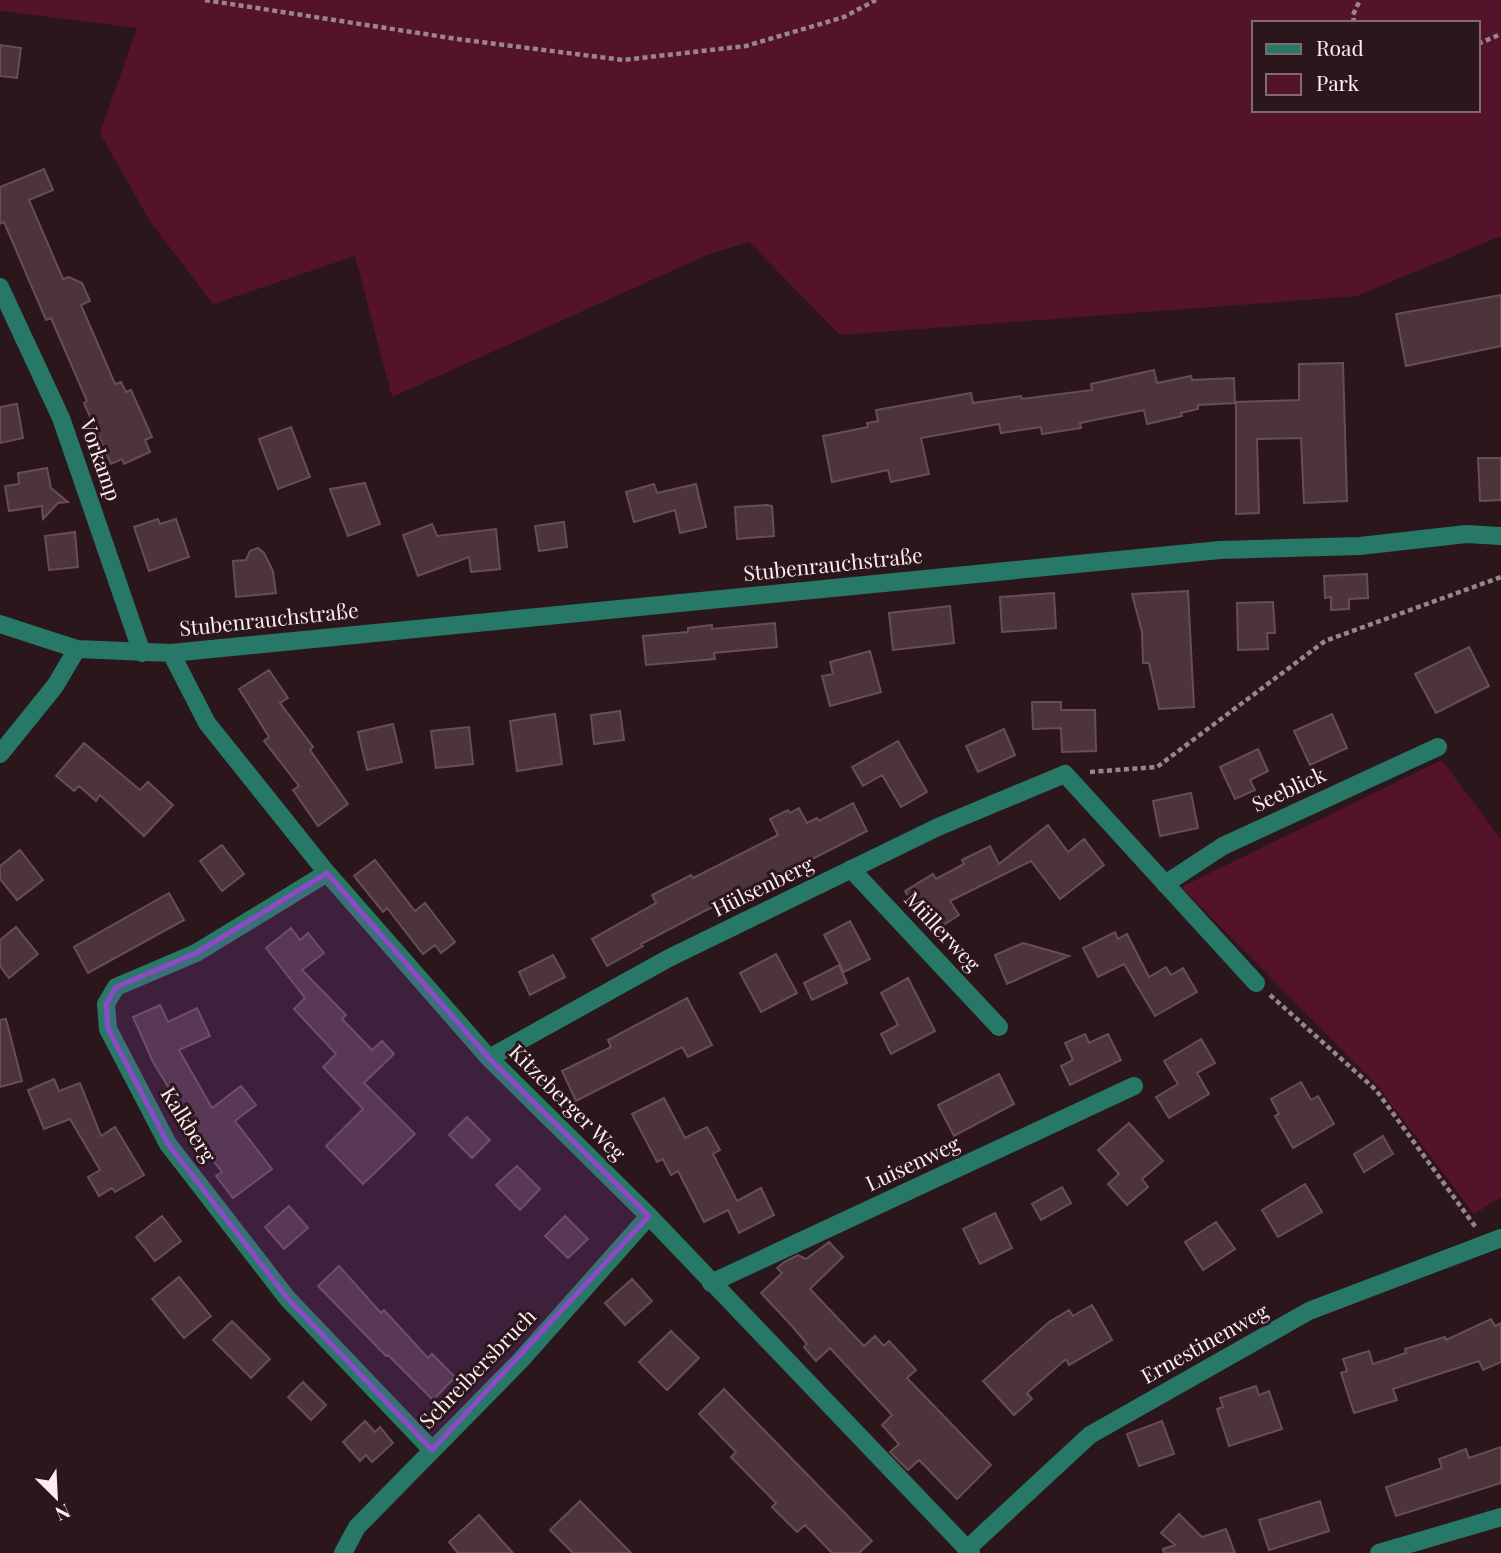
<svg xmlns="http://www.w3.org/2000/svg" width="1501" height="1553" font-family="'Playfair Display',serif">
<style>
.green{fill:#55132b;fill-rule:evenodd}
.building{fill:#4c343a;stroke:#684e54;stroke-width:2}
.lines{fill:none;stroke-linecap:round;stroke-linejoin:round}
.path{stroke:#99868a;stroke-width:4.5;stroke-dasharray:5 3.5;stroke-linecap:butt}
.street{stroke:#277866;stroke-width:18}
.marked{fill:#8e49c6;fill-opacity:0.2;stroke:#8e49c6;stroke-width:5;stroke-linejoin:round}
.labels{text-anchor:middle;stroke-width:6;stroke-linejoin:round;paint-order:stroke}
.street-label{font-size:21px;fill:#fdedf0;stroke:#2b161b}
</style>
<rect width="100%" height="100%" fill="#2b161b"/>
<!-- green -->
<path class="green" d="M0,0H1501V236L1357,296L840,335L749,242L707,255L392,397L355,256L213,304L151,223L100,133L137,28L0,11ZM1254,23H1478V110H1254Z
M1442,760L1501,839V1197L1474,1214L1377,1085L1181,887Z"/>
<!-- building -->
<path class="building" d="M0,45L21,48L17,78L0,76Z
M44,169L53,190L29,200L63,279L69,277L82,283L90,301L81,305L115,384L121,382L126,392L131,390L152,437L145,440L150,452L124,464L122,459L111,464L84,403L87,401L51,318L46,320L4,222L0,224V187Z
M1501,295V346L1406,366L1396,314Z
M1343,363L1347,501L1304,503L1301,438L1257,439L1259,513L1236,514V402L1299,400V364Z
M1154,370L1157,383L1191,376L1192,380L1234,378L1235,403L1198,405V409L1181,413L1182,416L1147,424L1144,410L1080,423L1081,428L1042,434L1041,427L1001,433L999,424L921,438L929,474L891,482L888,470L832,482L823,436L868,427L867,423L878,421L876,410L971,393L973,403L1021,396L1022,399L1092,390L1091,384Z
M17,404L23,438L0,443V407Z
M291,427L310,477L278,489L259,439Z
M1478,458H1501V500L1480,501Z
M47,468L51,488L68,502L58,503L43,519L42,506L9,511L5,486L19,484L18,473Z
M365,483L380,524L348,536L330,489Z
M654,484L657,493L696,484L706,527L680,533L675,510L634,522L626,492Z
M767,505L772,506L774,536L737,539L735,507Z
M158,519L160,524L176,519L189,557L149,571L134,527Z
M564,522L567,547L539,551L535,526Z
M432,524L437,536L496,529L500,569L471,572L469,557L418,576L403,535Z
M75,532L78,567L49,570L45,536Z
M258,548L264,553L273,571L276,593L236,597L233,561L246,560L250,551Z
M1367,574L1368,598L1349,599V609L1331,610V597L1325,598L1324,576Z
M1188,591L1194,707L1159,709L1149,663H1143L1142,632L1132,594Z
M1054,593L1056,628L1002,632L1000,597Z
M1273,602L1275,633H1267L1268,649L1238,650L1237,603Z
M950,606L954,643L893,650L889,613Z
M775,623L777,647L714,653L715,659L646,665L643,636L688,632V628L712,625V629Z
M1469,647L1489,686L1436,713L1415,674Z
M870,651L881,692L830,706L822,676L833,674L830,662Z
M269,670L288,698L280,703L313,747L310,750L348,804L318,826L293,790L299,786L264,741L269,737L239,689Z
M1032,702H1061V710H1095L1096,751L1062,752L1061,728L1033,729Z
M620,711L624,740L594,744L591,715Z
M555,714L562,764L517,771L510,721Z
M1332,714L1347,748L1310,765L1294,731Z
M393,724L402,762L367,770L358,732Z
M469,727L473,764L436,768L431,731Z
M1004,729L1015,755L978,772L966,746Z
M898,741L927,792L901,807L882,775L863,786L852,767Z
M84,743L140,790L148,782L173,805L144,836L100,795L96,801L79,786L74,791L56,776Z
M1258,749L1268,771L1250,780L1255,790L1235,799L1220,767Z
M1191,793L1198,828L1160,836L1153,801Z
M853,803L867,831L746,893L745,890L641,944L643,946L607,966L592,939L656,903L652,895L691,875L693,878L778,835L770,819L788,810L790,813L799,808L807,823L817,818L819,821Z
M1048,825L1068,852L1084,839L1104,865L1060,899L1031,861L950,901L959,915L931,933L905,891L933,874L936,879L964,864L962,860L990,846L999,864Z
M222,845L244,874L222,891L200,861Z
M20,850L43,880L17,900L0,879V866Z
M375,860L415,911L425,903L455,942L441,953L435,945L423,954L387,908L383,912L354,876Z
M169,893L184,920L88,973L74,947Z
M850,921L870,959L844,972L824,935Z
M16,927L38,954L9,978L0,966V940Z
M291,928L300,940L308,933L324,953L302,970L346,1015L342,1019L372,1050L382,1041L394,1054L364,1083L415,1134L363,1184L326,1146L363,1109L323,1067L336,1054L294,1009L305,998L266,948Z
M1115,932L1118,939L1127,934L1149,977L1166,967L1171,975L1183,968L1197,992L1155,1016L1124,964L1098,977L1083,948Z
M1023,943L1069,956L1007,984L995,955Z
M776,954L797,993L761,1012L740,973Z
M553,955L565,977L530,995L519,972Z
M839,965L847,983L812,1000L804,983Z
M908,978L935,1031L891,1054L881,1034L898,1025L881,993Z
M687,998L712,1045L688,1057L682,1047L576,1101L562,1071L611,1047L608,1040Z
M160,1005L168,1022L197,1008L210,1036L179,1050L212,1108L241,1086L256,1105L235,1121L272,1169L233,1198L216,1176L222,1172L187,1126L191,1124L153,1062L133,1017Z
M6,1019L22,1081L0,1087V1020Z
M1085,1034L1089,1043L1108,1034L1121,1060L1070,1085L1061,1066L1073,1060L1065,1043Z
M1201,1039L1215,1063L1197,1073L1209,1094L1169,1118L1156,1097L1178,1084L1164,1061Z
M999,1074L1014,1104L954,1136L938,1105Z
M54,1079L59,1091L80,1083L101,1136L115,1127L144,1175L115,1192L112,1188L99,1196L88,1177L100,1170L70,1119L44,1129L28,1090Z
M1301,1082L1311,1100L1318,1096L1334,1124L1293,1148L1275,1116L1279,1114L1271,1099Z
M664,1098L685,1138L707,1127L720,1150L713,1154L737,1201L761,1188L774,1215L739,1233L728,1210L704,1222L678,1171L671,1175L663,1159L657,1162L632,1114Z
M467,1117L490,1140L472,1158L449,1135Z
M1129,1123L1163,1161L1142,1179L1148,1187L1127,1205L1108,1184L1119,1174L1098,1150Z
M1383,1136L1393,1154L1364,1172L1354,1154Z
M517,1166L540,1189L520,1210L496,1185Z
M1305,1184L1322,1212L1278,1237L1262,1210Z
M1062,1187L1071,1203L1041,1220L1032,1204Z
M289,1206L308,1228L284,1249L265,1227Z
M995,1213L1012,1248L980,1264L963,1229Z
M162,1216L181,1241L155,1261L136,1237Z
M565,1216L588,1239L568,1258L545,1236Z
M1216,1222L1235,1249L1203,1270L1185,1242Z
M829,1242L843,1257L810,1289L864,1346L875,1336L884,1346L889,1341L916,1370L907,1378L991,1465L957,1499L919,1460L908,1470L890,1452L899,1444L882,1425L892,1415L830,1348L816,1361L804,1347L807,1344L792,1326L761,1293L782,1273L777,1268L784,1262L798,1255L806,1259Z
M339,1266L381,1313L384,1310L428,1358L432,1354L455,1377L433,1400L388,1355L386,1356L318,1286Z
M179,1277L211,1316L184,1338L152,1299Z
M632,1279L652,1301L625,1325L605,1303Z
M1092,1305L1112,1340L1069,1365L1066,1359L1027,1393L1032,1399L1014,1415L983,1381L1049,1322L1069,1310L1073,1316Z
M1491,1319L1495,1326L1501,1323V1362L1483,1370L1479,1361L1393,1389L1397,1400L1354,1413L1341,1373L1347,1371L1343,1359L1369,1351L1373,1364L1406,1353L1405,1349L1445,1337L1446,1340Z
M232,1321L270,1359L251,1378L213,1340Z
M671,1331L699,1358L667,1390L639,1362Z
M303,1382L326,1405L311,1420L288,1397Z
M1256,1386L1259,1395L1269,1391L1282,1429L1229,1446L1217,1409L1223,1407L1220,1398Z
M724,1389L872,1541L859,1553H832L805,1525L797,1532L772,1507L776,1503L731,1457L736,1452L699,1414Z
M365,1421L375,1432L380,1427L393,1443L372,1462L366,1455L360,1461L343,1442Z
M1162,1421L1174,1454L1139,1466L1127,1434Z
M1501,1447V1483L1396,1516L1386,1487L1442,1468L1439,1459L1466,1449L1469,1458Z
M580,1501L631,1553H573L550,1530Z
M1320,1501L1329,1531L1269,1550L1259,1520Z
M1179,1514L1202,1537L1226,1529L1235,1553H1164L1163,1549L1175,1545L1161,1533Z
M479,1515L513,1553H458L449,1542Z"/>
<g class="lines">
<!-- path -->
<path class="path" d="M205,0L457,39L623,60L746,46L844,17L876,0
M1354,23L1353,15L1360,0
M1478,44L1501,34
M1090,772L1157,767L1325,641L1501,577
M1270,995L1376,1090L1477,1229"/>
<!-- street -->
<path class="street" d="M0,287L61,418L142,653
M0,624L77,649L171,653L1220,550L1360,546L1466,534L1501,536
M171,653L207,723L327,873L489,1058L649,1216L971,1553
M0,754L55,686L77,649
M851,869L999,1027
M327,873L196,953L116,987L106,1004L108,1029L168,1144L287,1298L432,1450
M1165,884L1223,846L1438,747
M489,1058L669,958L938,827L1065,774L1256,983
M711,1283L1134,1086
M967,1549L1090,1435L1309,1311L1501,1238
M343,1553L357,1527L520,1361L649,1216
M1379,1553L1501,1517"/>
</g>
<!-- marked area -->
<path class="marked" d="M327,873L489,1058L649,1216L432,1450L287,1298L168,1144L108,1029L106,1004L116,987L196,953Z"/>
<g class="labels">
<!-- street labels -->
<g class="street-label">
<text transform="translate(100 460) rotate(71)" y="7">Vorkamp</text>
<text transform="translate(833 565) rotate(-6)" y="7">Stubenrauchstraße</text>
<text transform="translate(269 620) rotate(-6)" y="7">Stubenrauchstraße</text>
<text transform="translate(1289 790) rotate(-25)" y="7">Seeblick</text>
<text transform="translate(763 887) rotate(-26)" y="7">Hülsenberg</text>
<text transform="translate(942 932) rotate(47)" y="7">Müllerweg</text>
<text transform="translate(567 1103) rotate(45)" y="7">Kitzeberger Weg</text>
<text transform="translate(188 1125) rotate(58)" y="7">Kalkberg</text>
<text transform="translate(913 1164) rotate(-25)" y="7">Luisenweg</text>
<text transform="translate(1205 1344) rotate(-29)" y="7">Ernestinenweg</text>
<text transform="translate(478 1369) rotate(-46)" y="7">Schreibersbruch</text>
</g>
</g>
<!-- legend -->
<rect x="1252" y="21" width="228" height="91" fill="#2b161b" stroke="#7f6c70" stroke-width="2"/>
<rect x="1266" y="44" width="35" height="10" fill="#277866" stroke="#7f6c70" stroke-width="2"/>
<text x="1316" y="56" font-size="21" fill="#fdedf0">Road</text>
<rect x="1266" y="74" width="35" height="21" fill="#55132b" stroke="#7f6c70" stroke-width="2"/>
<text x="1316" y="91" font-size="21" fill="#fdedf0">Park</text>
<!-- north arrow -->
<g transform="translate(56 1497) rotate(156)" stroke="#2b161b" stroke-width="5" paint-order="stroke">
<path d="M0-5L12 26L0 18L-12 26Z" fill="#fdedf0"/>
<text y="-10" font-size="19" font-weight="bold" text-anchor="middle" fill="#fdedf0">N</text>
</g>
</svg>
